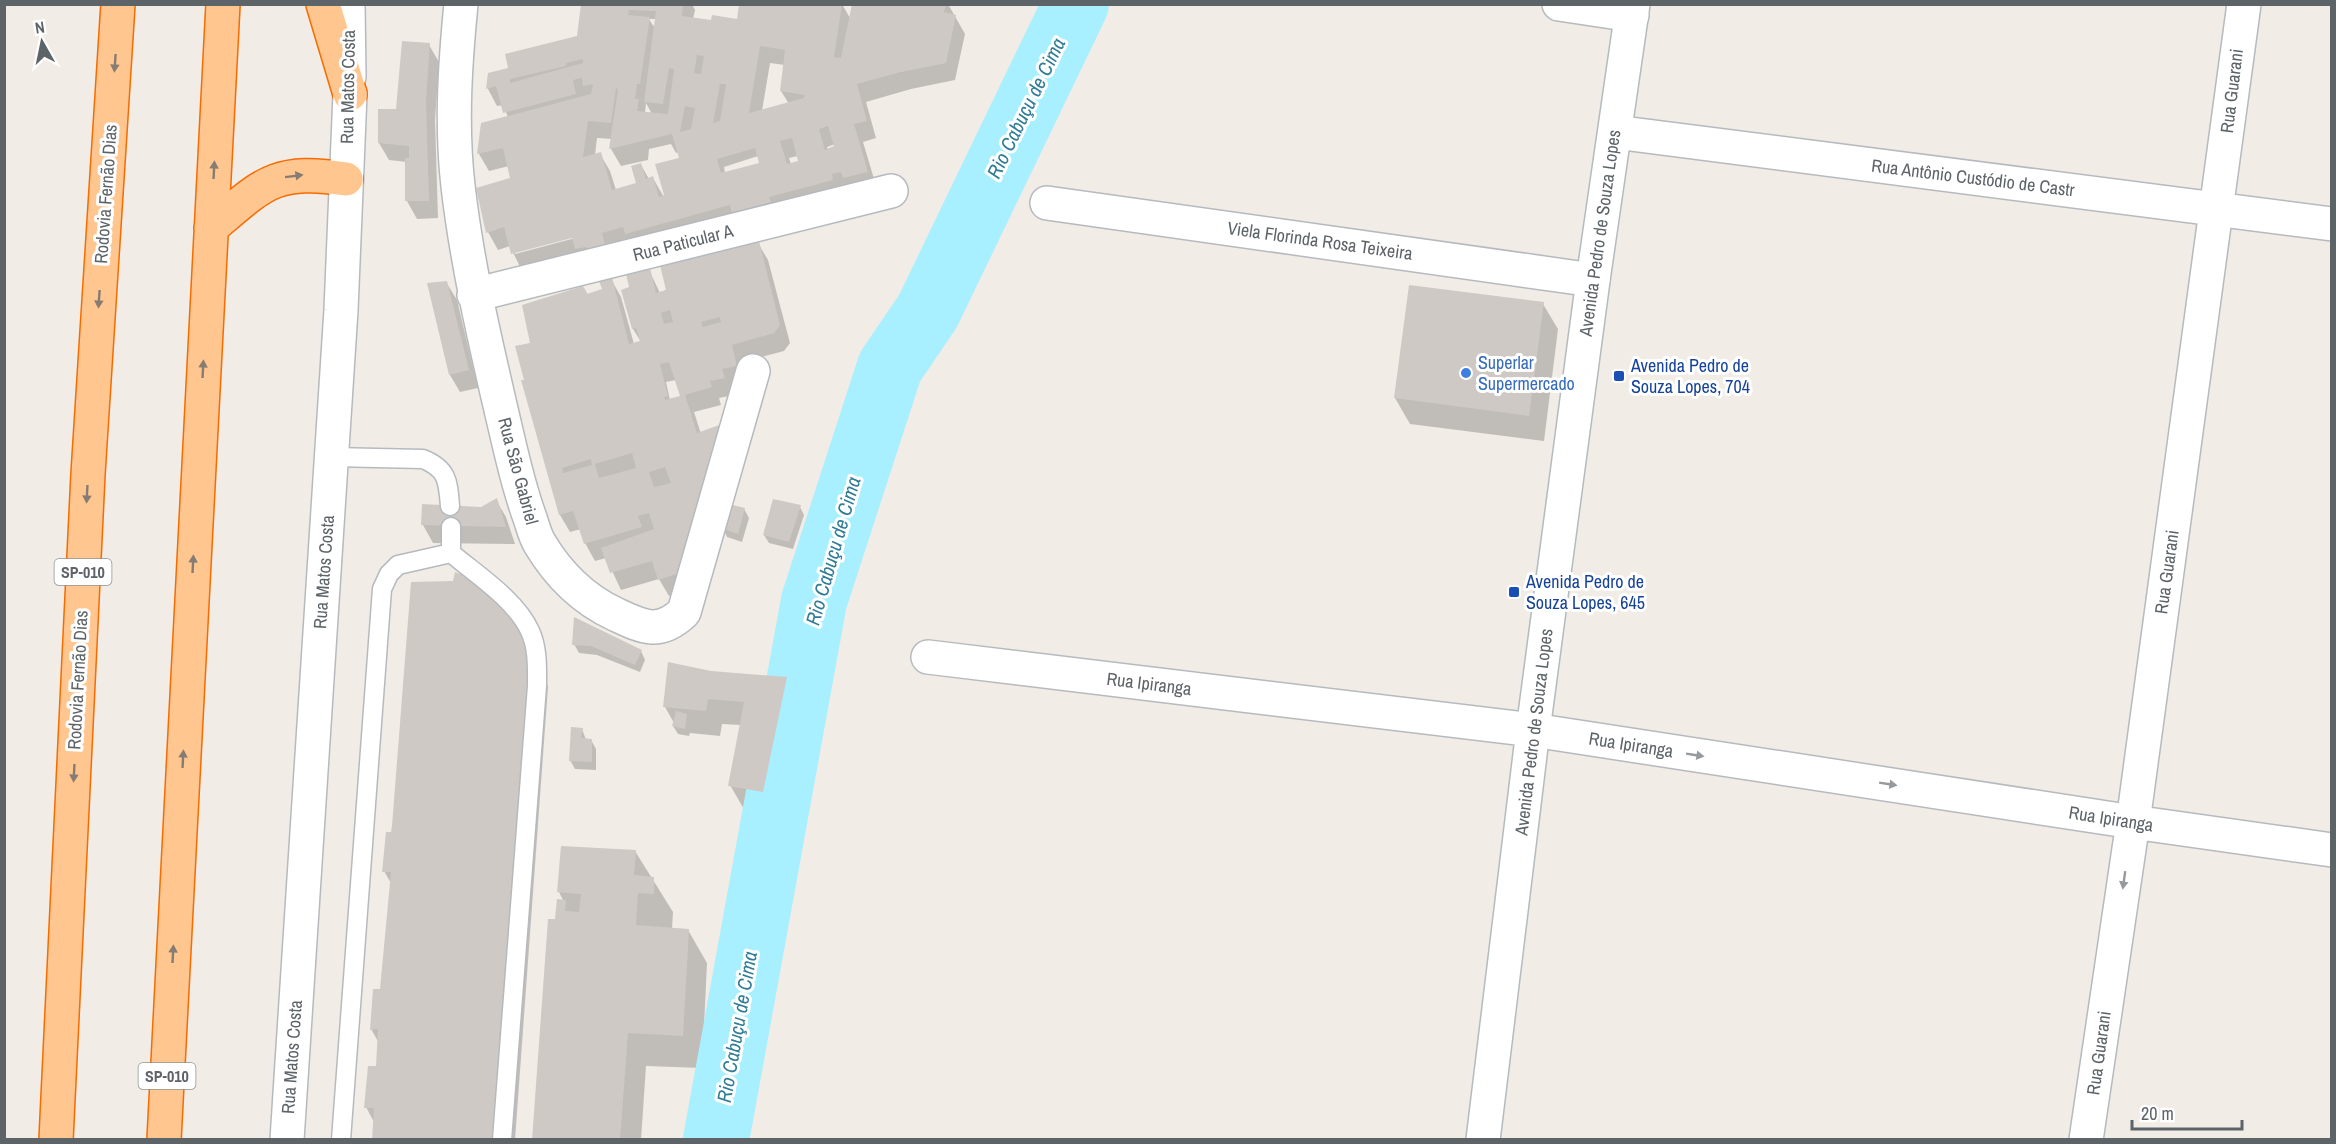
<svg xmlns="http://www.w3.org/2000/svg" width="2336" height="1144" font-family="'Archivo Narrow',sans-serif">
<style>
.shadow{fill:#0003;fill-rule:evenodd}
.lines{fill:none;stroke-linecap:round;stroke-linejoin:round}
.river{stroke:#a8efff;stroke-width:66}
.building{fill:#cec9c4;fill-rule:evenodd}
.service-casing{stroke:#b6babe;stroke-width:21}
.minor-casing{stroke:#b6babe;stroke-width:36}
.tertiary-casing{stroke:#b6babe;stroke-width:36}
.secondary-casing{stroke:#b4bbbf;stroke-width:36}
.motorway-casing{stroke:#f76b00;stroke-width:36}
.service{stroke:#fff;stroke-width:18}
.minor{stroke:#fff;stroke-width:33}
.tertiary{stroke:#fff;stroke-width:33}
.secondary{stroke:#fff;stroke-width:33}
.motorway{stroke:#ffc68f;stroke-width:33}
.oneway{fill:#867c72}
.oneway2{fill:#969a9d}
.shop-dot{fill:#3f7fe0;stroke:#fff;stroke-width:2}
.transit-dot{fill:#1a4fb4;stroke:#fff;stroke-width:2}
.labels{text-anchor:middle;stroke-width:6;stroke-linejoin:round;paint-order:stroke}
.shield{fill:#fff;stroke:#8e9295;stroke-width:1.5}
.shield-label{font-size:16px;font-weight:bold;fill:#5d6468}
.street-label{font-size:18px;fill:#5d6468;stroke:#fff}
.shop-label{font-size:18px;fill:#366cbe;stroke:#fff;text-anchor:start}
.transit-label{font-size:18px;fill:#164399;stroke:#fff;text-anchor:start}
.water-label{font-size:20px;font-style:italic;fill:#307c97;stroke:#fff}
</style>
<rect width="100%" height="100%" fill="#f1ece6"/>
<!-- shadow -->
<path class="shadow" d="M582,4H692L695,10L693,19L712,22L738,20L741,4H842L850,18L853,4H948L965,34L955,80L911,89L866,102L876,138L863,142L877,189L522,271L510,246L498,250L488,232L512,179L509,166L489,171L479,154L483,124L508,117L503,105L497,106L488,89L490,74L509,69L580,37ZM649,19H657L656,29L652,24ZM770,63L785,65L781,91L789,104L762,111ZM646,103L652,114L645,113ZM597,138L612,139L611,149L621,166L648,160L649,149L671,144L676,153L679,152L681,159L666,201L653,178L649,179L641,165L638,184L616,190L610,171L600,154L595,155ZM835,144L836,147L828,150L827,147ZM758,156L761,164L725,173L724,167ZM798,156L800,162L791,164L789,158ZM579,234V237L515,254V251Z
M429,45L439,62L435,120L438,218L417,219L407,201V162L389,160L379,143Z
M758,243L768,260L790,343L784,351L741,362L746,383L731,387L734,395L719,398L721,405L694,412L701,434L688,590L669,596L659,579L621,590L606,558L595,561L585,543L581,529L570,532L560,515L523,381H525L531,344L584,288L588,295L603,290L611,279L621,297L634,344L641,342L633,329L623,291L631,288L649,270L660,293ZM676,380L681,397L670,400L666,382Z
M446,282L457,300L478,388L460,392L450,375Z
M1410,287L1543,304L1558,329L1544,441L1410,424L1395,398Z
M496,500L506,517L515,544L433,543L423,525L424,506L482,508Z
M800,507L804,515L793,549L769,543L764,535Z
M744,509L749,518L742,542L727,537L723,528Z
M412,584L542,670L548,687L515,1140H373L374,1122L366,1107L378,1068L379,1043L371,1029L382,991L392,885L384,871L393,833Z
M575,620L641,651L645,660L640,672L597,655L579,653L574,644Z
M710,672L786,678L801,704L778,817L745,811L730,785L741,725L722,724L720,736L690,733L689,736L678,734L673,726L674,723L665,707Z
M582,729L586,740H591L596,749V770L575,769L570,760Z
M635,851L673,912L672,929L688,930L707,963L702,1068L646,1066L641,1140H533L557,921L564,902L559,892Z"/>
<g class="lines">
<!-- river -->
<path class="river" d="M716,1140L814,601L890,367L928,311L1076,4"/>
</g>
<!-- building -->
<path class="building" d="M581,4H683L682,16L711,20L712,15L737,19L739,4H842L834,57L841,58L852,4H946L944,12L956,15L946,63L901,72L857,84L867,121L854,124L868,172L843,178L841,172L832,174L833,180L769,197L771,202L732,213L730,205L625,234L623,227L602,233L606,249L588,254L586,247L575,249L572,238L511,254L504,227L486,233L476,188L510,178L503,148L477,154L481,123L591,94L593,84L583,86L582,78L573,80L576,94L503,113L496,86L486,89L488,73L508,68L505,54L577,36ZM629,10L656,11L644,102L663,104L669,68L674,69L668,114L637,111L639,99H635L637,84H640L650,17L628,15ZM760,46L785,50L780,91L805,95L804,98L749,113ZM697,55L704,56L701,74L694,73ZM583,59V63L510,83V79L566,66V63ZM720,84H726L720,121L713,123ZM616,88L618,89L609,149L672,134L679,158L655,164L664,195L659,197L653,176L646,179L641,163L631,166L636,183L612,190L601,152L583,157L588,121L611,123ZM685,106L695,108L691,129L680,132ZM828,126L834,146L825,150L819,129ZM792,138L798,161L787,164L780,141ZM755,148L759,163L721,173L717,159Z
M402,41L430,43L426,101L429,201H405V158H409V146L378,143V109H396Z
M759,241L780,325L774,333L732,345L737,366L722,369L725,378L710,381L712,387L685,395L697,433L725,423L679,573L658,580L652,561L610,573L601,548L654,529L649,513L638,516L642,527L584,544L573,511L559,515L521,380H524L515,346L530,343L522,305L583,286L587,294L602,289L599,281L612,277L629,344L640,341L636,328L632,329L621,290L629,287L626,274L650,268L656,293L666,290L660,265ZM670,310L673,322L664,324L661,313ZM720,317L721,322L703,327L701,322ZM669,362L680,396L665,400L664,397L668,396L660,364ZM632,453L636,468L599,478L595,464ZM591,459L592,465L563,473L562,468ZM665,467L671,483L654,487L649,472Z
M447,281L469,370L449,375L427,283Z
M1409,285L1544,302L1529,416L1394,398Z
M497,498L506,527L421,525L422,504L481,507Z
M773,499L801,505L789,542L763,535Z
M728,504L745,508L738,534L721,528Z
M455,572L471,578L498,602L524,636L530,653L495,1140H372L374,1108H364L368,1066H376L378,1029L370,1030L373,989H380L391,872H382L386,832H391L392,826L411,582L453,581Z
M574,617L642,650L635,665L591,646L572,645Z
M668,662L711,671L787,677L763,792L728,786L744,702L708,699L706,711L663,707Z
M676,711L687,714L685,729L672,726Z
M571,727L583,728L581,738L592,739V762L569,761Z
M561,846L636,850L634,875L654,877V894L638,893L636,925L689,929L683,1036L628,1033L620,1140H532L548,919H555L557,899L566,900L565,911L579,912L581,894L557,892Z"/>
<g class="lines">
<!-- service casing -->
<g class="service-casing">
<path id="service" d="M331,457L423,459C448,469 448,482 450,506
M451,527V553C477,575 516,600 530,631C538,648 537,668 537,686L502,1140
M341,1140L382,589L389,574L398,565L451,553"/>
</g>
<!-- minor casing -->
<g class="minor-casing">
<path id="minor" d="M348,4L349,77
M461,4C455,65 451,125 458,186C467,264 485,341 503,418C511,452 518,486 530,518C533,527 535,536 540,544C558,574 583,599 615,614C643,627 659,636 684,612L753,371
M1559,4L1632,15
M1615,132L2332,224
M1047,203L1593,280
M474,295L891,191
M928,657L1533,730L2133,822L2332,850
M2086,1140L2133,822L2244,4"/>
</g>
<!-- tertiary casing -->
<g class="tertiary-casing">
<path id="tertiary" d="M287,1140L341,310L350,94"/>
</g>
<!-- secondary casing -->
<g class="secondary-casing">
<path id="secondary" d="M1483,1140L1533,730L1593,280L1633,4"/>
</g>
<!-- motorway casing -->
<g class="motorway-casing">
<path id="motorway" d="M323,4L350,94
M211,228C263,184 274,168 346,179
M56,1140L88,474L118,4
M164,1140L223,4"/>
</g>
<!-- service -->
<use href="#service" class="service"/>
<!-- minor -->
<use href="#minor" class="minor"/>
<!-- tertiary -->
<use href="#tertiary" class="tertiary"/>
<!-- secondary -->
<use href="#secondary" class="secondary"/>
<!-- motorway -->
<use href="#motorway" class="motorway"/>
</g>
<!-- one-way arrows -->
<defs><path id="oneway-solid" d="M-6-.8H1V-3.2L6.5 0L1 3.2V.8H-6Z" transform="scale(1.5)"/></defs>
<g class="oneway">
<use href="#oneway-solid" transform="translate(115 63) rotate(94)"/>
<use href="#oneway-solid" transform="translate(214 170) rotate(-87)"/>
<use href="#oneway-solid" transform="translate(294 176) rotate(-7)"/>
<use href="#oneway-solid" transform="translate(99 299) rotate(94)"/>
<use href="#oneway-solid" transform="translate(203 369) rotate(-87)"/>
<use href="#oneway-solid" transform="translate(87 494) rotate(93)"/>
<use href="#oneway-solid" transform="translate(193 564) rotate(-87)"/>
<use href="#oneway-solid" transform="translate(183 759) rotate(-87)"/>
<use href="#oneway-solid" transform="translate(74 773) rotate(93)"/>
<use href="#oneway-solid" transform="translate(173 954) rotate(-87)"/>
</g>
<g class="oneway2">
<use href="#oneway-solid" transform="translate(1695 755) rotate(9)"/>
<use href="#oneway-solid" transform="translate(1888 784) rotate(9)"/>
<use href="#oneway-solid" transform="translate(2124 880) rotate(98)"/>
</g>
<!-- markers -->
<circle class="shop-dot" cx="1466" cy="373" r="6"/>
<g class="transit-dot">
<rect x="1613" y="370" width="12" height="12" rx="3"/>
<rect x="1508" y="586" width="12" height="12" rx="3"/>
</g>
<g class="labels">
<!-- shield labels -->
<g class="shield">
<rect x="54.5" y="559" width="57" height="26" rx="4.5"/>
<rect x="138.5" y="1063" width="57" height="26" rx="4.5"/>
</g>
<g class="shield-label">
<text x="83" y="578">SP-010</text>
<text x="167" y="1082">SP-010</text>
</g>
<!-- street labels -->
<g class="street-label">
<text transform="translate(348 87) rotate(-89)" y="6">Rua Matos Costa</text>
<text transform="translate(2232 91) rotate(-83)" y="6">Rua Guarani</text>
<text transform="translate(1973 178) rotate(7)" y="6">Rua Antônio Custódio de Castr</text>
<text transform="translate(106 194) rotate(-86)" y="6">Rodovia Fernão Dias</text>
<text transform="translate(1600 233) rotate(-82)" y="6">Avenida Pedro de Souza Lopes</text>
<text transform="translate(1320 241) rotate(8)" y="6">Viela Florinda Rosa Teixeira</text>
<text transform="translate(683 243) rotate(-14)" y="6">Rua Paticular A</text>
<text transform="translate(518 471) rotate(75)" y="6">Rua São Gabriel</text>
<text transform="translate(324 572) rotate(-86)" y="6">Rua Matos Costa</text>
<text transform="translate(2167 572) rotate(-82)" y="6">Rua Guarani</text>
<text transform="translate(78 680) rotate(-87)" y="6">Rodovia Fernão Dias</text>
<text transform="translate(1149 684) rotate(7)" y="6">Rua Ipiranga</text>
<text transform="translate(1534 732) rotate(-83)" y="6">Avenida Pedro de Souza Lopes</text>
<text transform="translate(1631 745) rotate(9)" y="6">Rua Ipiranga</text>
<text transform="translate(2111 819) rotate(9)" y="6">Rua Ipiranga</text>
<text transform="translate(2099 1053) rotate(-82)" y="6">Rua Guarani</text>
<text transform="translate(292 1057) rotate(-86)" y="6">Rua Matos Costa</text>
</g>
<!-- shop labels -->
<g class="shop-label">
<text x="1478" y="369">Superlar<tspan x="1478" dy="21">Supermercado</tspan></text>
</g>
<!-- transit labels -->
<g class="transit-label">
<text x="1631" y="372">Avenida Pedro de<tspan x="1631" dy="21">Souza Lopes, 704</tspan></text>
<text x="1526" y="588">Avenida Pedro de<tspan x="1526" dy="21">Souza Lopes, 645</tspan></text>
</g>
<!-- water labels -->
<g class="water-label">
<text transform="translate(1026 108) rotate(-64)" y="7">Rio Cabuçu de Cima</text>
<text transform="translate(833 551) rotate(-74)" y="7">Rio Cabuçu de Cima</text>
<text transform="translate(737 1027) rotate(-80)" y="7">Rio Cabuçu de Cima</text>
</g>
</g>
<!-- border -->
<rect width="2336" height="1144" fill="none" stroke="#5d6468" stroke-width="12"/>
<!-- north arrow -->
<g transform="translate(42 42) rotate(351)" stroke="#ffffff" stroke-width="4.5" paint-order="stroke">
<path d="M0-4.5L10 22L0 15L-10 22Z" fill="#5d6468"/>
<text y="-9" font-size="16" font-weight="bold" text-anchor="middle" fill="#5d6468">N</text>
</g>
<!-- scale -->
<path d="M2132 1120v9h110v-9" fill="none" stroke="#5d6468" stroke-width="3"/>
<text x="2141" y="1120" font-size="18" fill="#5d6468" stroke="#ffffff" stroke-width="4.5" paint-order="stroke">20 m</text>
</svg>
